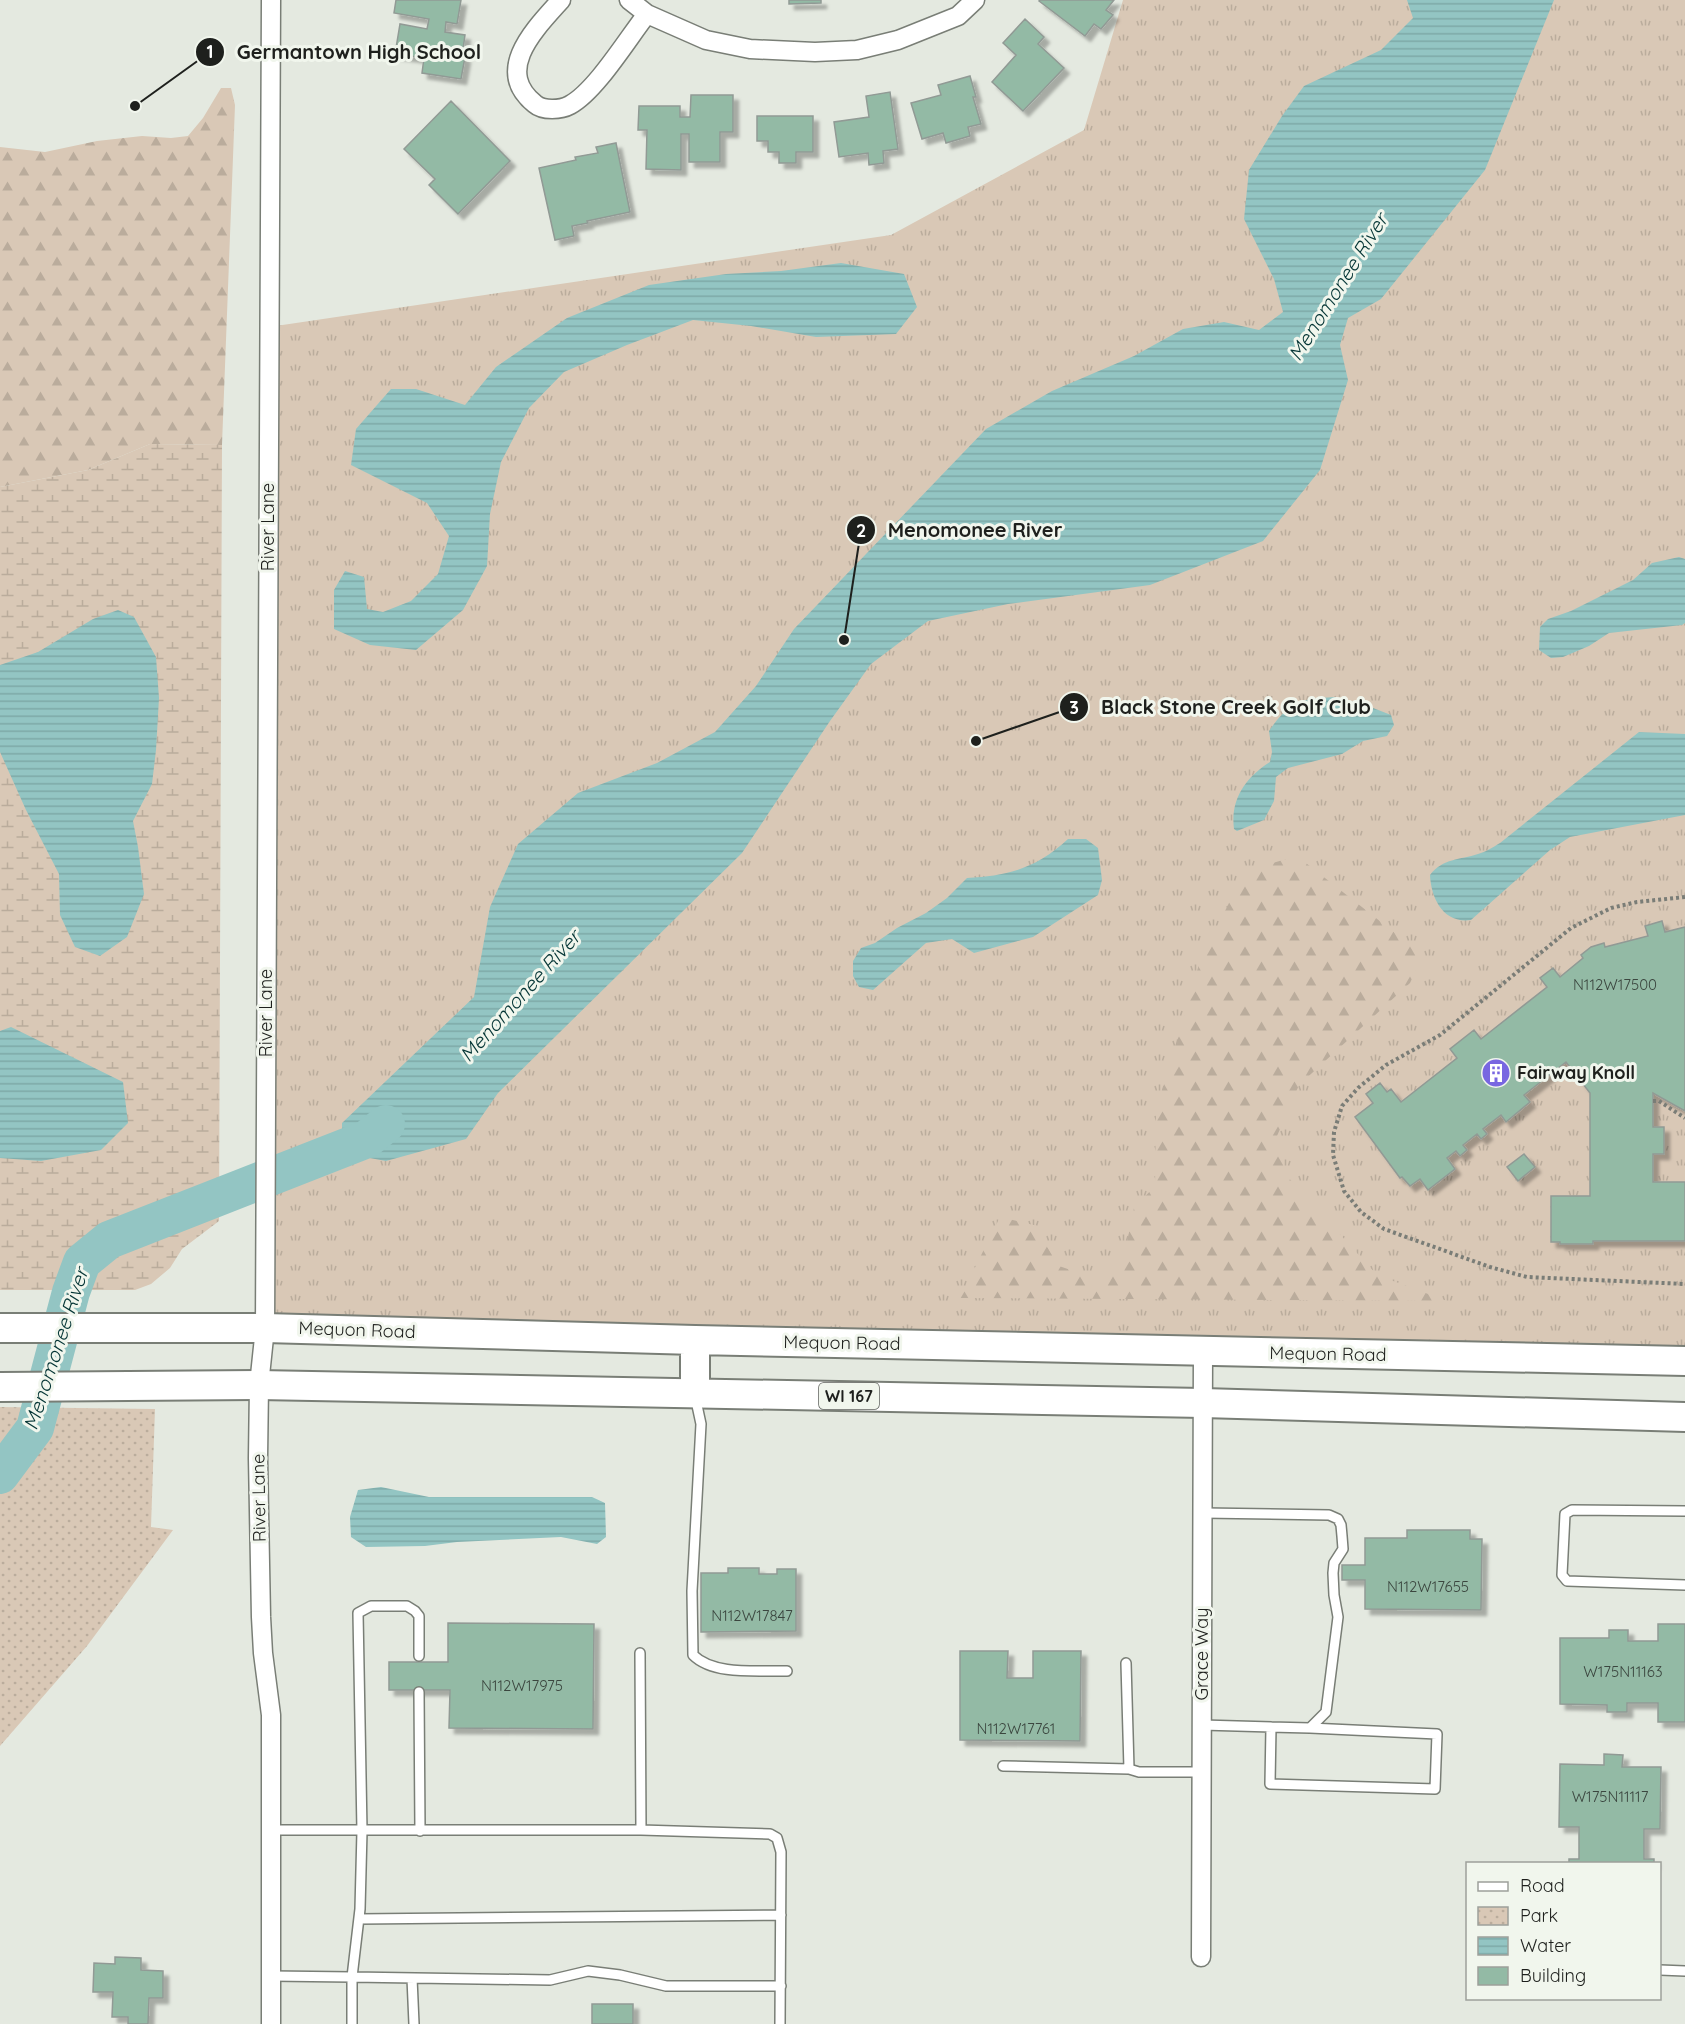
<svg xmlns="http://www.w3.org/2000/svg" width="1685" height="2024" font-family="Quicksand,sans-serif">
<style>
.grass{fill:url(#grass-tufts)}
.forest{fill:url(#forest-firs)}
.wetland{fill:url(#wetland-marsh)}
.park{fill:url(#park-dots)}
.water{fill:url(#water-rules)}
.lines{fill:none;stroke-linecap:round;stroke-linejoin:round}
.river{stroke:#93c5c3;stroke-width:38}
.building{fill:#93baa5;stroke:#919a95;stroke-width:1.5;filter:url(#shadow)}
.lane-casing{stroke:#797e76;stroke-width:12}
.street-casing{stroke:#797e76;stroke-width:21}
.primary-casing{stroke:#797e76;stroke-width:32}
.path{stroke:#7a7d77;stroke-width:4;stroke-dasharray:3 3;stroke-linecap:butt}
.lane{stroke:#fff;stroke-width:9}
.street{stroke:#fff;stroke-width:18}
.primary{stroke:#fff;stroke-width:28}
.labels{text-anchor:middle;stroke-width:6;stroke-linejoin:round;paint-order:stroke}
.number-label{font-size:15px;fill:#3b463f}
.shield{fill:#f1f6ed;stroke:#5d605b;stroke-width:1.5}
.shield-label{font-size:16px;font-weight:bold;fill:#1e201d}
.street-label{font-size:18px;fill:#1e201d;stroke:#f1f6ed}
.poi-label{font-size:18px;font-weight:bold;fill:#1e201d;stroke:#f1f6ed;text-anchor:start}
.water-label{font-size:20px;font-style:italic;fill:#043535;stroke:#f1f6ed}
.leader{fill:none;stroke:#1e201d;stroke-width:2}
.callout-dot{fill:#1e201d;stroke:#f1f6ed;stroke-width:2}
.mark-label{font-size:18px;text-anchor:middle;font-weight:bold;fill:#fff}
.callout-label{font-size:20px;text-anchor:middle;font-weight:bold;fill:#1e201d;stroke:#f1f6ed;stroke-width:6;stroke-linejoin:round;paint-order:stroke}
</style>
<defs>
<pattern id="grass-tufts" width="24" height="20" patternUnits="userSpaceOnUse" patternTransform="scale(1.5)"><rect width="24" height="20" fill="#d9c8b6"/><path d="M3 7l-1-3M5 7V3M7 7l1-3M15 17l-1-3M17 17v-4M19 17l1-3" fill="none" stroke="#baac9c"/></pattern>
<pattern id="forest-firs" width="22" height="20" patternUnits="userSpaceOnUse" patternTransform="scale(1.5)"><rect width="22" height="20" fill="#d9c8b6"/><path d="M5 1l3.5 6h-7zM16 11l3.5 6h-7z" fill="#baac9c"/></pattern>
<pattern id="wetland-marsh" width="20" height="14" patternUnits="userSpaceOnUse" patternTransform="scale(1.5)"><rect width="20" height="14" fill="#d9c8b6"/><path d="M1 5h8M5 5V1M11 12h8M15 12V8" fill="none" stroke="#baac9c"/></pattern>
<pattern id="park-dots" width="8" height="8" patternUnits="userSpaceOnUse" patternTransform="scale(1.5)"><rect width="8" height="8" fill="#d9c8b6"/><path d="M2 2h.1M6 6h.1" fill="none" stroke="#baac9c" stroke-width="1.8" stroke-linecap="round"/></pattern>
<pattern id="water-rules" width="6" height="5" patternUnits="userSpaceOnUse" patternTransform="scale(1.5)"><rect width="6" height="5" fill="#93c5c3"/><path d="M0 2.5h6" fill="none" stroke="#7ea9a7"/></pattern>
<filter id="shadow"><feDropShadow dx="5.5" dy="5.5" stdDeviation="1.5" flood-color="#0004"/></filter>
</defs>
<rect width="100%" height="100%" fill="#e4e9e0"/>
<!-- grass -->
<path class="grass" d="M1123,0H1685V1346L1203,1338L265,1328L269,327L891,235L1084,130Z"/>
<!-- forest -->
<path class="forest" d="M221,88H231L235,105L222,445L150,444L88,470L0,487V147L45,152L97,141L142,136L171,138L188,136L203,118Z
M1297,856L1423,955L1410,983L1299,1085L1277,1136L1286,1175L1377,1275L1447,1301L960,1298L1000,1217L1046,1228V1245L1059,1266L1097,1279L1123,1261L1134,1208L1155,1186L1156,1112L1200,961L1245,871Z"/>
<!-- wetland -->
<path class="wetland" d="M150,444L222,445L219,1221L182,1249L170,1268L151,1284L135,1290H0V487L88,470Z"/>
<!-- park -->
<path class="park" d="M0,1407L155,1409L151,1527L173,1530L87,1646L0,1746Z"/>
<!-- water -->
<path class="water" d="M1407,0H1554L1485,170L1381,299L1348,318L1340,345L1348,380L1320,470L1263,541L1150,585L1008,604L928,621L871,664L830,721L742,853L498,1093L466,1139L386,1161L342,1153V1123L474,997L490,907L518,844L578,793L657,763L715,732L756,686L794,629L986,429L1052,391L1134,356L1183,329L1224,322L1259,330L1283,312L1274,279L1244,219L1249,170L1282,116L1304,86L1381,50L1413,18Z
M841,263L904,274L917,307L896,334L816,337L751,326L693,320L627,345L564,372L529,408L501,462L490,514L487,566L463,610L416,650L370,645L334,629V590L345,571L364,577L367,609L383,612L411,601L438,574L449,536L427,503L351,465L356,429L391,389H416L465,405L496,367L567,318L649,285L726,274L781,271Z
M1679,557L1685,559V623L1682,625L1609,633L1589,646L1563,657L1551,658L1539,650L1540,627L1548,619L1571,611L1633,580L1652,563Z
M118,610L134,617L156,657L159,698L156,750L152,784L133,821L138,847L144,894L127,937L100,956L75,947L60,915L59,874L26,810L0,752V665L38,652L93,619Z
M1334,697L1363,704L1391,715L1394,725L1387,736L1363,741L1342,754L1288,768L1276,777L1274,801L1264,820L1237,831L1234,829C1230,799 1246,777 1270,762L1272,752L1269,731C1289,702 1300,699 1334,697Z
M1639,732L1685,734V815L1570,837L1550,850L1471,920C1443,924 1431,898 1430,875C1443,858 1460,860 1478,854C1486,852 1493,847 1500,843Z
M1068,839H1086L1098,848L1102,880L1098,895L1033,937L974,953L952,939L926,943L873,990L859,987L853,976V961L861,948L875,943L897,928L926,913L947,898L967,878C1008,876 1037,868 1068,839Z
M11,1027L123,1082L128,1123L101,1150L41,1161L0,1158V1031Z
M381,1487L429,1497H592L605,1503L606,1537L597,1544L561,1537L457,1542L425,1546L366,1547L351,1537L350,1517L358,1490Z"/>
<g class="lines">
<!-- river -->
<path class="river" d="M0,1475L35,1428L71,1292L82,1262L109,1240L367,1139L386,1124"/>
</g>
<!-- building -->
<path class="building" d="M396,0H461L457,24L446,22L445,32L465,35L462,56L465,57L461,79L422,73L424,58L395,54L400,24L427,29L429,19L394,13Z
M789,0H821V3L789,4Z
M1040,0H1114L1106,10L1113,15L1101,29L1094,24L1085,36L1039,1Z
M1025,19L1044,37L1038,44L1064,68L1023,111L992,82L1016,55L1003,43Z
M970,76L976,97H973L981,124L968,127L970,136L946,143L943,133L922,139L911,103L941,95L938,85Z
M890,92L898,149L883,151L884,163L869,165L868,153L839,157L834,122L869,117L866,96Z
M691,95H733V132H720V162H689V134H681V170L646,169L647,130H638L639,106H680V117H690Z
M451,101L510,161L458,214L429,185L435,179L404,149Z
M757,116H813V152H796V163H779V152H768V141H757Z
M616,143L630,212L587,221L588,223L572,226L574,236L555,240L539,168L576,160L575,157L598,153L596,147Z
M1662,921L1665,932L1685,927V1111L1653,1093V1127H1664V1154H1653V1182H1685V1241H1593V1244H1560V1242H1551V1196H1590V1093L1566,1062L1524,1095L1530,1102L1506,1122L1501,1115L1483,1129L1487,1134L1481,1139L1477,1134L1463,1145L1467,1150L1460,1156L1456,1151L1447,1158L1455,1169L1428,1190L1420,1179L1410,1186L1402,1177L1400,1178L1355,1117L1373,1103L1366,1094L1380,1083L1387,1092L1391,1089L1401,1102L1457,1058L1450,1049L1474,1030L1481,1039L1547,987L1540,978L1553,968L1560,977L1583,958L1581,955L1591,947L1604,943L1605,947L1648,936L1645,926Z
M1524,1154L1535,1167L1518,1181L1507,1167Z
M1407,1530H1470V1539H1482L1481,1610L1365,1609V1580H1342V1565H1365V1538H1407Z
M728,1568H759V1574H777V1569H796V1631L701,1632V1573H728Z
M448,1623L594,1624L593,1729L449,1728L450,1690H389V1662H448Z
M1658,1624H1685V1722H1658V1703H1627V1712H1607V1705L1560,1704V1638H1609V1630H1628V1641H1658Z
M960,1651H1008L1007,1678H1033V1651H1081L1080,1741L960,1740Z
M1604,1754L1623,1755L1622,1767H1661L1660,1829H1644V1859H1654V1864H1569V1859H1579V1827H1559L1560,1764L1604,1765Z
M115,1957L141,1958V1970L163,1971V1998H149L148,2024H128V2017H112L113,1992H93L94,1963L115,1964Z
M592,2004H633V2024H592Z"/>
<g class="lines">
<!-- lane casing -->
<g class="lane-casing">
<path id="lane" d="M695,1396L701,1424L692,1591L693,1655C714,1676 759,1670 787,1671
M1685,1511L1572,1510L1565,1514L1562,1575L1567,1581L1685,1585
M640,1653L641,1830L770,1834L777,1838L781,1852L780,2024
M419,1656V1616L415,1611L407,1606H371L358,1613L362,1831L360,1909L352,1977L550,1980L588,1971L620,1975L666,1986H781
M1126,1663L1129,1769L1139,1772H1202
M419,1692L420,1831
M1202,1725L1310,1728L1326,1712L1338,1617L1334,1595L1333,1573L1334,1563L1343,1549L1342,1536L1341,1525L1338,1519L1329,1515L1203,1513
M1271,1727L1270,1784L1435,1789L1437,1734L1310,1728
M1003,1766L1129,1769
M271,1830H641
M359,1919L781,1915
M1660,1970L1685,1971
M271,1976L352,1977V2024
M412,1978L414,2024"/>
</g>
<!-- street casing -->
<g class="street-casing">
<path id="street" d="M271,0L265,1328L259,1385L258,1458L261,1617L263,1653L271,1715V2024
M561,0C535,29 493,70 535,104C543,111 561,110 570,105C596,91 628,38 647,14
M629,0L647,14L706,40L750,49L815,52L857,50L898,40L958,16L975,0
M1201,1957L1203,1351"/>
</g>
<!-- primary casing -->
<g class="primary-casing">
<path id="primary" d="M0,1328H265L695,1340L1685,1361
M0,1387L259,1385L1203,1403L1685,1417
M695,1393V1340"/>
</g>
<!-- path -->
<path class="path" d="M1685,897L1637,902L1611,908L1571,928L1440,1035L1386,1065L1358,1088L1342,1106L1334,1132L1333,1155L1344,1191L1361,1212L1384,1229L1490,1267L1527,1277L1685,1284
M1653,1101H1659L1685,1118"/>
<!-- lane -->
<use href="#lane" class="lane"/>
<!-- street -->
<use href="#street" class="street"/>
<!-- primary -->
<use href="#primary" class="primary"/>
</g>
<!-- icons -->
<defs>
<g id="building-disc" transform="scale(1.5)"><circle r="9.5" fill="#7866e1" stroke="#f1f6ed"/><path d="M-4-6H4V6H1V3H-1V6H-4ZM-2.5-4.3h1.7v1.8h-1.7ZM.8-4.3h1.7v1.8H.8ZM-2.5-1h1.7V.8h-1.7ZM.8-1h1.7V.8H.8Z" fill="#fff"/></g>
</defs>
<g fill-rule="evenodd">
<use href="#building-disc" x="1496" y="1073"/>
</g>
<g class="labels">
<!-- number labels -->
<g class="number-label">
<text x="1615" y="990">N112W17500</text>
<text x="1428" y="1592">N112W17655</text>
<text x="752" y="1621">N112W17847</text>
<text x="1623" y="1677">W175N11163</text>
<text x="522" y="1691">N112W17975</text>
<text x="1016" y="1734">N112W17761</text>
<text x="1610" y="1802">W175N11117</text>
</g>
<!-- shield labels -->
<rect class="shield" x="819" y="1383" width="60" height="26" rx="4.5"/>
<g class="shield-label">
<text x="849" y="1402">WI 167</text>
</g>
<!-- street labels -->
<g class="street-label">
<text transform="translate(268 527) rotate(-90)" y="6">River Lane</text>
<text transform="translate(266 1013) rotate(-90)" y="6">River Lane</text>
<text transform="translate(357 1330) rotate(2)" y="6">Mequon Road</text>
<text transform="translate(842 1343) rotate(1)" y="6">Mequon Road</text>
<text transform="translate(1328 1354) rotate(1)" y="6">Mequon Road</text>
<text transform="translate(259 1498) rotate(-91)" y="6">River Lane</text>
<text transform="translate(1202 1654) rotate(-90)" y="6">Grace Way</text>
</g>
<!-- poi labels -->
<g class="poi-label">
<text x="1517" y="1079">Fairway Knoll</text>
</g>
<!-- water labels -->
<g class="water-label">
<text transform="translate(1338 287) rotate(-58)" y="7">Menomonee River</text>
<text transform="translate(520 996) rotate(-48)" y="7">Menomonee River</text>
<text transform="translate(56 1349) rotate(-72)" y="7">Menomonee River</text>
</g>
</g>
<!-- callouts -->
<path class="leader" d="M135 106L210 52M844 640L861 530M976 741L1074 707"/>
<g class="callout-dot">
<circle cx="135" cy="106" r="6"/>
<circle cx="844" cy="640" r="6"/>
<circle cx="976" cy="741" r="6"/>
<circle cx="210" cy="52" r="15"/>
<circle cx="861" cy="530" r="15"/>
<circle cx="1074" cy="707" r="15"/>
</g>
<g class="mark-label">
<text x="210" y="58">1</text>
<text x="861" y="537">2</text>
<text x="1074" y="714">3</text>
</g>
<g class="callout-label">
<text x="359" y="59">Germantown High School</text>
<text x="975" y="537">Menomonee River</text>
<text x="1236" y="714">Black Stone Creek Golf Club</text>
</g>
<!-- legend -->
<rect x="1466" y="1862" width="195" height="138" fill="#f1f6ed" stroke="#9da09a" stroke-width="1.5"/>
<rect x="1478" y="1882" width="30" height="9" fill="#ffffff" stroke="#9da09a" stroke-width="1.5"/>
<text x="1520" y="1892" font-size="18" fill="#1e201d">Road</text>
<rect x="1478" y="1907" width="30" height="18" fill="url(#park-dots)" stroke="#9da09a" stroke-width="1.5"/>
<text x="1520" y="1922" font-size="18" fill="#1e201d">Park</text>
<rect x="1478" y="1937" width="30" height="18" fill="url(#water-rules)" stroke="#9da09a" stroke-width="1.5"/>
<text x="1520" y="1952" font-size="18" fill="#1e201d">Water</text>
<rect x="1478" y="1967" width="30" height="18" fill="#93baa5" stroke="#9da09a" stroke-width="1.5"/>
<text x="1520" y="1982" font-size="18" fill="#1e201d">Building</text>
</svg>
